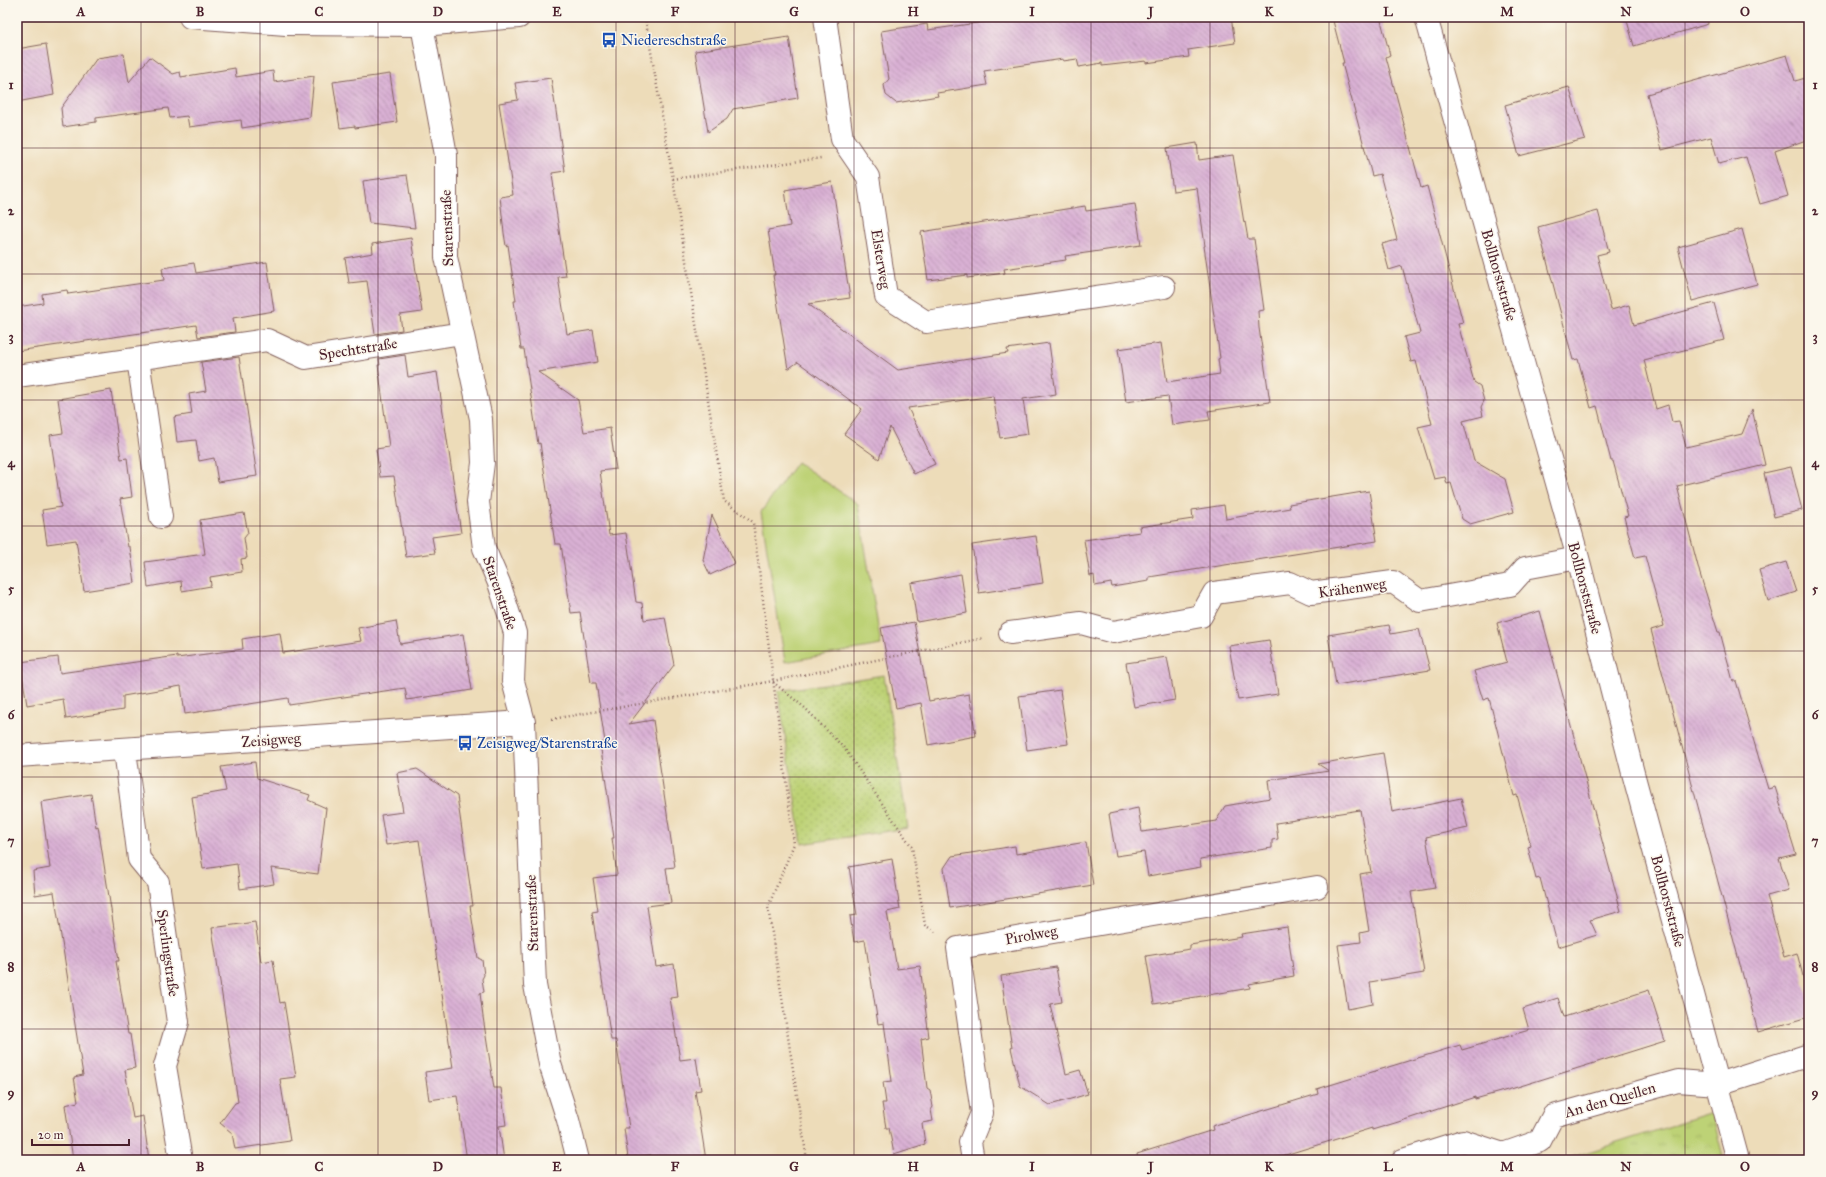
<svg xmlns="http://www.w3.org/2000/svg" width="1826" height="1177" font-family="'IM FELL Great Primer',serif">
<style>
.grass{fill:url(#grass-tufts);stroke:#847850}
.park{fill:url(#park-dots);stroke:#847850}
.pitch{fill:#bdd276;stroke:#847850}
.building{fill:url(#building-back-hatch)}
.lines{fill:none;stroke-linecap:round;stroke-linejoin:round}
.minor-casing{stroke:#83615d;stroke-width:24}
.path{stroke:#83615d;stroke-width:2.5;stroke-dasharray:1 3;stroke-linecap:butt}
.minor{stroke:#fff;stroke-width:22}
.grid{fill:none;stroke:#4a1f2b;stroke-width:1;stroke-opacity:0.55}
.labels{text-anchor:middle;stroke-width:3;stroke-linejoin:round;paint-order:stroke}
.transit-label{font-size:15px;fill:#164399;stroke:#fbf7ec;text-anchor:start}
.street-label{font-size:15px;fill:#4a1f2b;stroke:#fbf7ec}
.neatline{fill:none;stroke:#4a1f2b;stroke-width:1.5}
.grid-label{font-size:13px;text-anchor:middle;font-weight:bold;fill:#4a1f2b}
</style>
<defs>
<pattern id="grass-tufts" width="24" height="20" patternUnits="userSpaceOnUse"><rect width="24" height="20" fill="#bdd276"/><path d="M3 7l-1-3M5 7V3M7 7l1-3M15 17l-1-3M17 17v-4M19 17l1-3" fill="none" stroke="#a4b466"/></pattern>
<pattern id="park-dots" width="8" height="8" patternUnits="userSpaceOnUse"><rect width="8" height="8" fill="#bdd276"/><path d="M2 2h.1M6 6h.1" fill="none" stroke="#a4b466" stroke-width="1.8" stroke-linecap="round"/></pattern>
<pattern id="building-back-hatch" width="6" height="6" patternUnits="userSpaceOnUse"><rect width="6" height="6" fill="#d9b0d4"/><path d="M-1 5l2 2M0 0l6 6M5-1l2 2" fill="none" stroke="#b28fac"/></pattern>
</defs>
<rect width="100%" height="100%" fill="#fbf7ec"/>
<filter id="ink" filterUnits="userSpaceOnUse"><feTurbulence type="fractalNoise" baseFrequency=".025" numOctaves="2"/><feDisplacementMap in="SourceGraphic" scale="8" xChannelSelector="R" yChannelSelector="G"/><feConvolveMatrix kernelMatrix="1 2 1 2 8 2 1 2 1" color-interpolation-filters="sRGB"/></filter>
<filter id="wash" filterUnits="userSpaceOnUse"><feTurbulence type="fractalNoise" baseFrequency=".012" numOctaves="4" result="noise"/><feDisplacementMap in="SourceGraphic" scale="16" xChannelSelector="R" yChannelSelector="G"/><feGaussianBlur stdDeviation="0.9" result="paint"/><feColorMatrix in="noise" values="0 0 0 0 0 0 0 0 0 0 0 0 0 0 0 0 0 1.4 0 .05"/><feComposite in="paint" operator="in"/></filter>
<g filter="url(#wash)">
<rect width="100%" height="100%" fill="#eddcb9"/>
<!-- grass -->
<path class="grass" d="M1712,1113L1724,1160H1563Z"/>
<!-- park -->
<path class="park" d="M884,675L908,828L802,844L778,691Z"/>
<!-- pitch -->
<path class="pitch" d="M797,462L858,504L881,645L785,662L761,512Z"/>
<g id="blocks">
<!-- building -->
<path class="building" d="M1019,17H1231L1235,43L1188,50L1189,57L1146,63V61L1102,66V63L1079,67L1077,59L1063,61V59L984,71L987,85L937,93L938,96L896,103L886,95L884,85L889,79L881,31L927,24L928,30Z
M1332,17H1380L1390,55L1386,57L1421,188L1427,186L1463,323L1458,324L1474,382L1480,386L1484,401L1481,407L1483,416L1463,421L1474,461L1505,479L1514,512L1470,524L1462,519L1451,483L1447,484L1445,477L1434,479L1418,427L1432,424L1416,361L1411,362L1404,337L1420,333L1402,266L1389,270L1382,244L1397,240L1380,174L1372,176L1342,63H1344Z
M1626,17H1707L1708,24L1634,46Z
M789,37L798,98L733,109L727,119L708,132L695,51Z
M46,44L54,95L17,102V49Z
M124,54L129,82L150,57L173,74L180,72L181,77L235,68L236,77L273,71L274,82L314,76L310,117L242,128L241,120L189,127L187,116L170,118L168,108L96,118V122L63,127L61,108L97,58Z
M1787,55L1795,81L1809,77V139L1775,151L1788,196L1760,204L1746,157L1719,164L1711,137L1662,150L1647,94Z
M390,74L397,122L355,128V126L340,128L333,82Z
M551,78L565,171L552,173L554,189L553,190L566,276L558,277L567,334L593,330L598,362L538,372L578,400L584,432L610,428L616,469L600,471L609,535L626,533L636,602L642,603L644,620L665,617L674,665L629,724L653,720L675,867L666,868L671,903L647,906L656,967L674,964L678,997L670,998L680,1060L696,1058L701,1090L695,1091L706,1160H653L651,1155L628,1158L624,1128H629L616,1040H611L592,912L598,911L593,878L617,875L612,838H614L600,743L605,742L596,683H591L580,612L571,613L561,544H555L540,443L538,444L524,349H521L514,301H516L508,245L506,246L504,233L500,197L513,195L499,103L518,100L515,83Z
M1569,87L1585,139L1519,156L1505,105Z
M1197,143L1199,160L1233,155L1244,223L1245,222L1248,239H1254L1259,274L1264,310L1258,311L1259,328L1270,402L1208,411L1210,420L1172,425L1168,396L1126,402L1118,349L1161,343L1167,382L1220,374L1218,359L1220,358L1204,246H1205L1197,188L1173,191L1167,148Z
M407,175L415,228L369,223L363,181Z
M832,182L850,298L808,304L898,370L1008,353L1007,349L1049,343L1056,394L1023,399L1028,434L1000,438L993,396L908,408L935,464L914,474L890,427L879,459L844,434L862,409L798,362L788,369L773,275H775L768,230L790,226L785,190Z
M1135,204L1141,245L1065,256L1066,260L1004,269L1005,273L967,278V275L928,280L921,232L1085,206L1086,211Z
M1598,211L1609,252L1597,255L1611,310L1629,305L1634,325L1714,303L1724,340L1644,360L1656,409L1668,405L1672,422L1679,421L1686,447L1742,434L1752,409L1765,465L1677,486L1700,574L1718,632H1720L1733,681H1736L1768,789L1775,787L1796,854L1779,858L1789,890L1767,896L1784,957L1797,953L1809,999V1017L1758,1032L1651,630L1664,626L1645,556L1635,558L1624,517L1628,516L1613,461H1611L1597,406L1591,408L1578,359L1573,360L1538,227Z
M1742,229L1757,284L1692,301L1678,247Z
M411,238L422,312L400,315L402,330L375,334L367,281L349,283L345,258L373,253L372,244Z
M267,262L274,311L233,318L235,332L198,337L196,325L17,351V307L43,303L42,294L67,290L68,294L164,280L162,268L194,263L196,273Z
M405,355L408,377L437,372L461,533L432,537L435,553L406,557L394,476L380,477L376,449L389,447L378,365H380L379,359Z
M239,357L257,476L218,482L214,458L199,461L196,440L177,442L174,417L192,414L189,394L206,391L201,362Z
M111,390L121,459L127,458L132,497L120,499L128,547H130L135,583L84,591L76,540L47,544L42,510L61,507L50,435L63,433L58,399Z
M1791,467L1802,510L1774,517L1764,473Z
M1369,491L1377,541L1149,577V581L1112,587L1111,583L1095,586L1094,575L1090,576L1084,540L1140,532L1139,527L1193,519L1192,510L1224,505L1226,519L1290,508L1289,504Z
M244,513L248,533L244,538L247,558L241,559L242,572L210,577L211,586L182,591L181,581L148,587L145,562L205,554L200,520Z
M712,515L735,563L710,575L703,560Z
M1036,536L1043,583L979,593L972,545Z
M1786,562L1796,592L1768,601L1759,570Z
M961,574L967,613L917,622L911,583Z
M1540,611L1621,911L1590,920L1597,935L1558,947L1540,878L1536,879L1528,847L1531,846L1524,820L1517,795L1514,796L1489,698L1483,700L1474,671L1507,662L1497,623Z
M396,621L400,644L463,634L472,690L407,700L405,688L289,705L288,698L185,714L181,686L123,696V710L66,719L63,699L27,705L20,662L58,657L60,673L177,656V658L243,649L242,639L280,633L283,653L361,641L358,628Z
M914,622L929,701L969,694L976,736L928,745L921,703L896,708L881,628Z
M1389,625L1391,634L1419,629L1430,670L1336,685L1328,635Z
M1269,640L1278,694L1238,700L1229,646Z
M1167,657L1175,700L1134,707L1126,663Z
M1060,690L1068,744L1027,750L1019,696Z
M1383,753L1392,812L1461,798L1468,828L1426,837L1435,888L1411,892L1424,973L1370,982L1373,1004L1348,1009L1338,945L1361,942L1360,933L1369,931L1360,874L1371,872L1360,810L1276,823L1278,839L1272,840V848L1200,859L1201,867L1148,876L1144,852L1116,856L1109,814L1138,808L1142,832L1216,821L1225,806L1270,798L1268,780L1329,771L1318,764Z
M255,762L257,778L310,795L308,800L326,808L318,874L271,868L274,884L240,889L237,864L203,869L192,797L226,791L221,767Z
M417,769L457,796L473,906H470L478,958L482,960L484,975L482,979L484,992L480,993L483,1017L494,1088H501L506,1125L499,1126L504,1160H467L457,1096L429,1100L425,1072L453,1068L419,840L386,845L381,815L403,812L397,773Z
M91,794L96,827L98,826L119,961H116L128,1034H130L135,1068L125,1070L133,1118L143,1116L149,1160H73L65,1105L78,1102L74,1077L83,1075L54,892L35,895L33,871L50,868L41,802Z
M1086,842L1093,885L950,908L944,868L952,856L1015,846L1016,854Z
M892,859L900,909L887,912L897,969L920,966L929,1037L921,1039L927,1088L930,1090L933,1107L931,1110L933,1121L922,1123L925,1144L894,1154L889,1128H886L882,1103H886L883,1082L892,1081L884,1023L878,1024L865,940L854,942L850,916L857,915L849,867Z
M255,922L261,962L273,960L280,1003L284,1002L296,1077L280,1079L290,1141L235,1149L232,1133L220,1123L235,1103L238,1102L212,928Z
M1287,927L1294,976L1249,984L1250,988L1154,1004L1146,956L1190,949V945L1242,937L1241,934Z
M1056,967L1062,1002L1050,1004L1066,1074L1080,1070L1088,1094L1050,1105L1020,1086L1011,1048H1012L1001,976Z
M1649,990L1665,1041L1511,1089L1475,1099V1097L1395,1123L1372,1130V1128L1269,1160H1138L1137,1154L1213,1130L1212,1126L1318,1094L1317,1089L1460,1045L1462,1050L1529,1030L1523,1009L1558,998L1564,1017Z"/>
</g>
</g>
<g filter="url(#ink)">
<use href="#blocks" fill-opacity="0" stroke="#83615d" stroke-width="1"/>
<g class="lines">
<!-- minor casing -->
<g class="minor-casing">
<path id="minor" d="M190,17L286,24L422,25L519,17
M825,17L842,139L868,177L886,296L926,322L1164,287
M1426,17L1578,558L1633,773L1738,1160
M422,25L446,155V257L481,419L483,463L478,502L484,548L499,583L515,633L513,681L524,722L535,985L550,1064L568,1120L578,1160
M138,359L161,517
M17,376L267,340L306,358L462,333
M1010,633L1081,623L1113,632L1201,616L1214,593L1290,583L1311,593L1393,582L1420,601L1510,585L1525,568L1578,558
M125,750L139,859L158,882L178,1022L165,1066L181,1160
M17,756L524,722
M973,1160L970,1142L982,1113L958,948L1317,887
M1403,1160L1463,1141L1503,1154L1540,1141L1553,1116L1678,1081L1718,1084L1809,1055"/>
</g>
<!-- path -->
<path class="path" d="M645,17L673,179L724,501L753,522L794,844L768,907L807,1160
M673,179L821,158
M773,682L805,708L844,748L912,847L925,925L935,932
M552,719L773,681L984,638"/>
<!-- minor -->
<use href="#minor" class="minor"/>
</g>
</g>
<!-- grid -->
<path class="grid" d="M141,17V1160M260,17V1160M378,17V1160M497,17V1160M616,17V1160M735,17V1160M854,17V1160M972,17V1160M1091,17V1160M1210,17V1160M1329,17V1160M1448,17V1160M1566,17V1160M1685,17V1160M17,148H1809M17,274H1809M17,400H1809M17,526H1809M17,651H1809M17,777H1809M17,903H1809M17,1029H1809"/>
<!-- icons -->
<defs>
<g id="bus-bare" transform="scale(1.2)"><path d="M-5-6H5V4H4V6H2V4H-2V6H-4V4H-5ZM-3.5-4V0h7V-4ZM-3.5 1.2v1.5H-2V1.2ZM2 1.2v1.5H3.5V1.2Z" fill="#1a4fb4" stroke="#fbf7ec" stroke-width="2.5" paint-order="stroke"/></g>
</defs>
<g fill-rule="evenodd">
<use href="#bus-bare" x="609" y="40"/>
<use href="#bus-bare" x="465" y="743"/>
</g>
<g class="labels">
<!-- transit labels -->
<g class="transit-label">
<text x="621" y="45">Niedereschstraße</text>
<text x="477" y="748">Zeisigweg/Starenstraße</text>
</g>
<!-- street labels -->
<g class="street-label">
<text transform="translate(447 228) rotate(-92)" y="5">Starenstraße</text>
<text transform="translate(881 259) rotate(81)" y="5">Elsterweg</text>
<text transform="translate(1499 275) rotate(74)" y="5">Bollhorststraße</text>
<text transform="translate(358 349) rotate(-9)" y="5">Spechtstraße</text>
<text transform="translate(1352 588) rotate(-8)" y="5">Krähenweg</text>
<text transform="translate(1585 588) rotate(75)" y="5">Bollhorststraße</text>
<text transform="translate(500 593) rotate(71)" y="5">Starenstraße</text>
<text transform="translate(271 740) rotate(-4)" y="5">Zeisigweg</text>
<text transform="translate(1668 901) rotate(75)" y="5">Bollhorststraße</text>
<text transform="translate(532 913) rotate(-92)" y="5">Starenstraße</text>
<text transform="translate(1031 935) rotate(-10)" y="5">Pirolweg</text>
<text transform="translate(168 953) rotate(82)" y="5">Sperlingstraße</text>
<text transform="translate(1610 1100) rotate(-16)" y="5">An den Quellen</text>
</g>
</g>
<!-- margin -->
<rect width="1826" height="1177" fill="none" stroke="#fbf7ec" stroke-width="44"/>
<!-- scale -->
<path d="M32 1139v6h97v-6" fill="none" stroke="#4a1f2b" stroke-width="2"/>
<text x="38" y="1139" font-size="12" fill="#4a1f2b" stroke="#fbf7ec" stroke-width="3" paint-order="stroke">20 m</text>
<rect x="22" y="22" width="1782" height="1133" class="neatline"/>
<g class="grid-label">
<text x="81" y="16">A</text>
<text x="200" y="16">B</text>
<text x="319" y="16">C</text>
<text x="438" y="16">D</text>
<text x="557" y="16">E</text>
<text x="675" y="16">F</text>
<text x="794" y="16">G</text>
<text x="913" y="16">H</text>
<text x="1032" y="16">I</text>
<text x="1151" y="16">J</text>
<text x="1269" y="16">K</text>
<text x="1388" y="16">L</text>
<text x="1507" y="16">M</text>
<text x="1626" y="16">N</text>
<text x="1745" y="16">O</text>
<text x="11" y="89">1</text>
<text x="1815" y="89">1</text>
<text x="11" y="215">2</text>
<text x="1815" y="215">2</text>
<text x="11" y="341">3</text>
<text x="1815" y="341">3</text>
<text x="11" y="467">4</text>
<text x="1815" y="467">4</text>
<text x="11" y="593">5</text>
<text x="1815" y="593">5</text>
<text x="11" y="719">6</text>
<text x="1815" y="719">6</text>
<text x="11" y="845">7</text>
<text x="1815" y="845">7</text>
<text x="11" y="971">8</text>
<text x="1815" y="971">8</text>
<text x="11" y="1097">9</text>
<text x="1815" y="1097">9</text>
<text x="81" y="1171">A</text>
<text x="200" y="1171">B</text>
<text x="319" y="1171">C</text>
<text x="438" y="1171">D</text>
<text x="557" y="1171">E</text>
<text x="675" y="1171">F</text>
<text x="794" y="1171">G</text>
<text x="913" y="1171">H</text>
<text x="1032" y="1171">I</text>
<text x="1151" y="1171">J</text>
<text x="1269" y="1171">K</text>
<text x="1388" y="1171">L</text>
<text x="1507" y="1171">M</text>
<text x="1626" y="1171">N</text>
<text x="1745" y="1171">O</text>
</g>
</svg>
